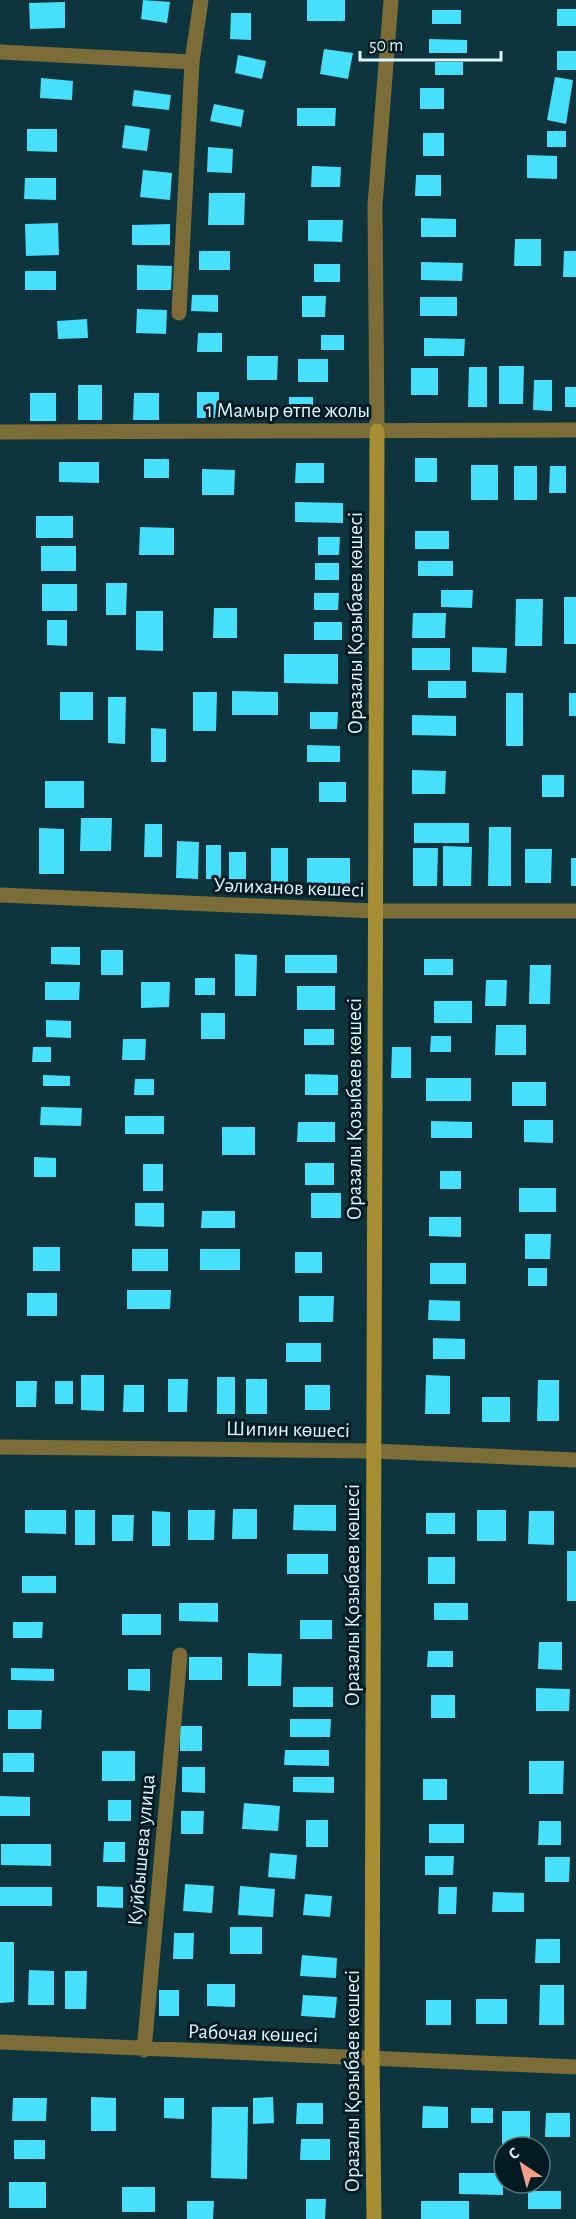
<svg xmlns="http://www.w3.org/2000/svg" width="576" height="2219" font-family="'Alegreya Sans',sans-serif">
<style>
.building{fill:#46e0fc}
.lines{fill:none;stroke-linecap:round;stroke-linejoin:round}
.street{stroke:#7c6c38;stroke-width:15}
.secondary{stroke:#a78d34;stroke-width:15}
.labels{text-anchor:middle;stroke-width:6;stroke-linejoin:round;paint-order:stroke}
.street-label{font-size:21px;fill:#dcf8fe;stroke:#001c22}
</style>
<rect width="100%" height="100%" fill="#0e353d"/>
<!-- building -->
<path class="building" d="M143,0L170,2L167,23L141,19Z
M307,0H345V21H307Z
M65,2V28L30,29L29,3Z
M557,9H576V26H557Z
M432,10H461V24H432Z
M231,13H251V40L230,39Z
M429,39L467,40V53H429Z
M324,49L353,53L348,79L320,74Z
M557,51H576V70H557Z
M238,55L266,61L262,79L235,73Z
M435,62H463V75H435Z
M555,77L573,80L566,124L547,120Z
M41,78L73,81L72,100L40,98Z
M420,88H444V109H420Z
M134,90L171,95L169,110L132,106Z
M214,104L244,110L241,127L210,121Z
M297,108H336L335,126H297Z
M125,125L150,129L147,151L122,148Z
M27,129H57V152L27,151Z
M547,131H566V147H547Z
M423,133H444V156H423Z
M208,147L233,149L232,173L207,172Z
M527,155L557,156V179L527,178Z
M312,166L341,167L340,187H311Z
M143,170L172,173L170,200L140,197Z
M416,175H441V196H415Z
M25,178H56V200L24,199Z
M209,193H245L244,225H208Z
M421,218L456,219V237H421Z
M308,220H343L342,242L308,241Z
M58,223L59,255L26,256L25,224Z
M170,224V245H132V225Z
M515,239H541V266H514Z
M199,251H230V270H199Z
M564,251H576V277H563Z
M421,262L463,263L462,281L421,280Z
M314,264H340V282H314Z
M137,265L172,266L171,290H137Z
M25,271H56V290H25Z
M192,295H218V312L191,311Z
M302,296H326L325,317H302Z
M420,297H457V316H420Z
M137,309L167,310L166,334L136,333Z
M87,319L88,338L58,339L57,321Z
M198,333H222V352H197Z
M321,335H344V350H321Z
M424,338L465,339L464,356H424Z
M247,356H278L277,380H247Z
M298,359H328V382H298Z
M499,366H524L523,404H499Z
M469,367H487V407H468Z
M411,368H438V395H411Z
M534,380H552V411L533,410Z
M78,385H102V420H78Z
M565,387H576V407H565Z
M197,392H219V418H197Z
M30,393H56V421H30Z
M134,393H159V420H133Z
M289,397H313V416H289Z
M415,458H437V482H415Z
M144,459H169V478H144Z
M59,462H99V483L59,482Z
M296,463H324V483H295Z
M471,465H498V500H471Z
M514,466H537V500H514Z
M550,466H566V493H549Z
M202,469L235,470L234,495H202Z
M295,502L343,503V523L295,522Z
M36,516H73V538H36Z
M140,527L174,528V555H139Z
M415,531H449V549H415Z
M318,537H340L339,555H318Z
M41,546H76V571H41Z
M418,561H453V576H418Z
M315,563H339V580H315Z
M106,583H127L126,615H106Z
M42,584H77V611H42Z
M441,590H473L472,608L441,607Z
M314,593H339L338,610H314Z
M564,597H576V644H564Z
M516,599H543L542,646H515Z
M214,608H237V638H213Z
M136,611H163V651L136,650Z
M413,613H446L445,638H412Z
M47,620H67V646L47,645Z
M314,622H342V640H314Z
M472,647L507,648L506,673L472,672Z
M412,648H450V670H412Z
M284,654H338V684L284,683Z
M428,681H466V698H428Z
M232,691L278,692V715H232Z
M60,692H93V720H60Z
M193,692H217L216,731H193Z
M506,693H523V746H506Z
M569,693H576V716H569Z
M108,697H126L125,744L108,743Z
M310,712H338L337,729H310Z
M412,715L456,716V736L412,735Z
M151,728L166,729V762H151Z
M307,745L340,746V762H307Z
M412,770L446,771L445,794H412Z
M542,775H564V797H542Z
M45,781H84V808H45Z
M319,782H346V802H319Z
M81,818H112L111,851H80Z
M414,823H469V843H414Z
M145,824H162V857H144Z
M489,827H511V886H488Z
M39,828L64,829V874H39Z
M177,841L199,842L198,879L176,878Z
M206,845H221V879H206Z
M443,846L472,847L471,886H443Z
M271,848H288V887L271,886Z
M413,848H438L437,886H413Z
M525,849H552L551,883H525Z
M229,852H246V879H229Z
M307,858H350V890H307Z
M571,858H576V886H571Z
M51,947H80V965L51,964Z
M101,950H123V975H101Z
M235,954L257,955L256,996H235Z
M285,955H337V973H285Z
M424,959H453V975H424Z
M530,965H551L550,1004H529Z
M195,978H215V995H195Z
M486,980H507L506,1006H485Z
M45,982H80L79,1000H45Z
M141,982H170L169,1007L141,1008Z
M297,986H335V1010H297Z
M434,1001H472V1023H434Z
M201,1013H225V1039H201Z
M46,1020L71,1021V1038L46,1037Z
M496,1025H526V1055H495Z
M304,1029H334V1045H304Z
M431,1036H451V1052H430Z
M123,1039H146L145,1060H122Z
M33,1047H51V1062H32Z
M392,1047H411V1078H391Z
M305,1074L338,1075V1095H305Z
M43,1075L70,1076V1086H43Z
M426,1078H471V1101H426Z
M135,1079H154V1095H134Z
M512,1082H546V1106H512Z
M41,1107L82,1108L81,1126L40,1125Z
M125,1116H164V1134H125Z
M524,1120H553V1143L524,1142Z
M431,1121L472,1122V1138H431Z
M298,1122H335V1142H297Z
M222,1127H255V1155H222Z
M34,1157L56,1158V1177H34Z
M305,1163H334V1185H305Z
M143,1164H163V1191H143Z
M440,1171H461V1189H440Z
M519,1188H556V1212H519Z
M311,1193H341V1218H311Z
M135,1203H164V1227L135,1226Z
M202,1211H235V1228H201Z
M429,1217H461V1237L429,1236Z
M525,1234H551L550,1259H525Z
M33,1247H60V1271H33Z
M132,1249H168V1271H132Z
M200,1249H240V1270H200Z
M295,1252H322V1273H295Z
M430,1263H466V1284H430Z
M528,1268H547V1286H528Z
M127,1290H171L170,1309H127Z
M27,1293H57V1316H27Z
M299,1296H334L333,1322H299Z
M429,1300L460,1301V1321L428,1320Z
M433,1338L465,1339V1359H433Z
M286,1343H321V1362H286Z
M81,1375H104V1411L81,1410Z
M426,1375L450,1376V1414H425Z
M217,1377H235V1414H217Z
M168,1379H188L187,1412H168Z
M246,1379H267V1414H246Z
M538,1380H559V1421H537Z
M16,1381H37L36,1407H16Z
M55,1381H73V1404H55Z
M124,1385H144V1412H123Z
M305,1385H330V1410H305Z
M482,1397H510V1422H482Z
M294,1505H336V1531L293,1530Z
M233,1509H257V1539H232Z
M25,1510H66V1534L25,1533Z
M75,1510H95V1545H75Z
M188,1510H215L214,1540H188Z
M477,1510H506V1541H477Z
M152,1511L170,1512V1546H152Z
M529,1511H554V1545L528,1544Z
M426,1513H455V1534H426Z
M112,1515H134L133,1541H112Z
M567,1551H576V1601H567Z
M287,1554H328V1574H287Z
M428,1557H455V1584H428Z
M22,1576H56V1593H22Z
M179,1603H218V1622L179,1621Z
M434,1603H468V1620H434Z
M122,1614H161V1635H122Z
M300,1620H332V1639H300Z
M13,1622H43L42,1638H13Z
M539,1642H562V1670L538,1669Z
M428,1651H453V1667H427Z
M248,1653L282,1654L281,1686H248Z
M189,1657H222V1680H189Z
M11,1668L54,1669V1681L11,1680Z
M128,1669H150V1691L128,1690Z
M293,1687H333V1707H293Z
M536,1688L570,1689L569,1711H536Z
M431,1695H455V1718H431Z
M8,1710H42L41,1729H8Z
M290,1719H331L330,1737H290Z
M180,1726H202V1751H180Z
M285,1750H329V1766L284,1765Z
M102,1751H135V1781H102Z
M3,1753H34V1772H3Z
M529,1761H564L563,1794H529Z
M182,1767H205V1793L182,1792Z
M293,1777H334V1793L293,1792Z
M423,1779H447V1800H423Z
M0,1796L30,1797V1816H0Z
M108,1800H131V1821H108Z
M244,1803L280,1806L278,1831L242,1829Z
M181,1811H204L203,1834H181Z
M306,1820H328V1847H306Z
M539,1821H561V1845H538Z
M429,1824H464V1843H429Z
M104,1842H125V1862H103Z
M1,1844H51V1866L1,1865Z
M270,1853L297,1855L295,1879L268,1877Z
M425,1856H454L453,1875H425Z
M545,1857H570L569,1882H545Z
M185,1884L214,1886L212,1913L183,1911Z
M97,1886L123,1887V1908L97,1907Z
M240,1886L275,1889L273,1917L238,1915Z
M0,1887H52V1906H0Z
M439,1887H457L456,1914H438Z
M493,1892L524,1893V1912H492Z
M305,1894L332,1896L330,1917L303,1915Z
M230,1927H262V1954H230Z
M174,1933H194L193,1959H173Z
M536,1939H560V1963H535Z
M0,1942H14V2002L0,2003Z
M302,1955L337,1958L336,1978L300,1976Z
M29,1970L54,1971V2005H28Z
M65,1971H87L86,2009H65Z
M207,1984H235V2007L207,2006Z
M540,1985H564V2025H539Z
M159,1990H179V2016H159Z
M303,1995L337,1997L335,2018L301,2016Z
M476,1999H507V2024H476Z
M426,2000H451V2025H426Z
M91,2097L116,2098V2131H91Z
M273,2097L274,2123L253,2124V2098Z
M13,2098H47L46,2121H12Z
M164,2098H184V2119L164,2118Z
M297,2103H323V2124H296Z
M423,2106L448,2107V2128H422Z
M212,2107H248L247,2179L211,2178Z
M471,2108H493V2123H471Z
M502,2111H530V2146H502Z
M546,2113H570V2137H545Z
M301,2139H330V2160H300Z
M14,2140H45V2159H14Z
M459,2173H503V2195L459,2194Z
M9,2182H46V2208H9Z
M122,2187H155V2212H122Z
M528,2191H561V2209H528Z
M306,2199H326L325,2219H306Z
M187,2201H214L213,2219H187Z
M421,2201H469V2219H421Z"/>
<g class="lines">
<!-- street -->
<path class="street" d="M0,52L192,62
M179,313L192,62L201,0
M377,431L375,205L391,0
M0,432L576,430
M0,895L375,911H576
M0,1447L374,1451L576,1460
M0,2042L576,2067
M144,2050L180,1655"/>
<!-- secondary -->
<path class="secondary" d="M374,2219L372,2058L377,431"/>
</g>
<g class="labels">
<!-- street labels -->
<g class="street-label">
<text x="288" y="417">1 Мамыр өтпе жолы</text>
<text transform="translate(355 623) rotate(-90)" y="7">Оразалы Қозыбаев көшесі</text>
<text transform="translate(289 887) rotate(2)" y="7">Уәлиханов көшесі</text>
<text transform="translate(354 1109) rotate(-90)" y="7">Оразалы Қозыбаев көшесі</text>
<text transform="translate(288 1429) rotate(1)" y="7">Шипин көшесі</text>
<text transform="translate(352 1595) rotate(-90)" y="7">Оразалы Қозыбаев көшесі</text>
<text transform="translate(141 1850) rotate(-85)" y="7">Куйбышева улица</text>
<text transform="translate(253 2033) rotate(2)" y="7">Рабочая көшесі</text>
<text transform="translate(352 2081) rotate(-90)" y="7">Оразалы Қозыбаев көшесі</text>
</g>
</g>
<!-- north arrow -->
<g transform="translate(522 2165) rotate(324)"><circle r="28" fill="#001c22" stroke="#58747a" stroke-width="1.5"/>
<path d="M0-4.5L10 22L0 15L-10 22Z" fill="#f49d8b"/>
<text y="-9" font-size="16" font-weight="bold" text-anchor="middle" fill="#dcf8fe">С</text>
</g>
<!-- scale -->
<path d="M360 51v9h141v-9" fill="none" stroke="#dcf8fe" stroke-width="3"/>
<text x="369" y="51" font-size="18" fill="#dcf8fe" stroke="#001c22" stroke-width="4.5" paint-order="stroke">50 m</text>
</svg>
